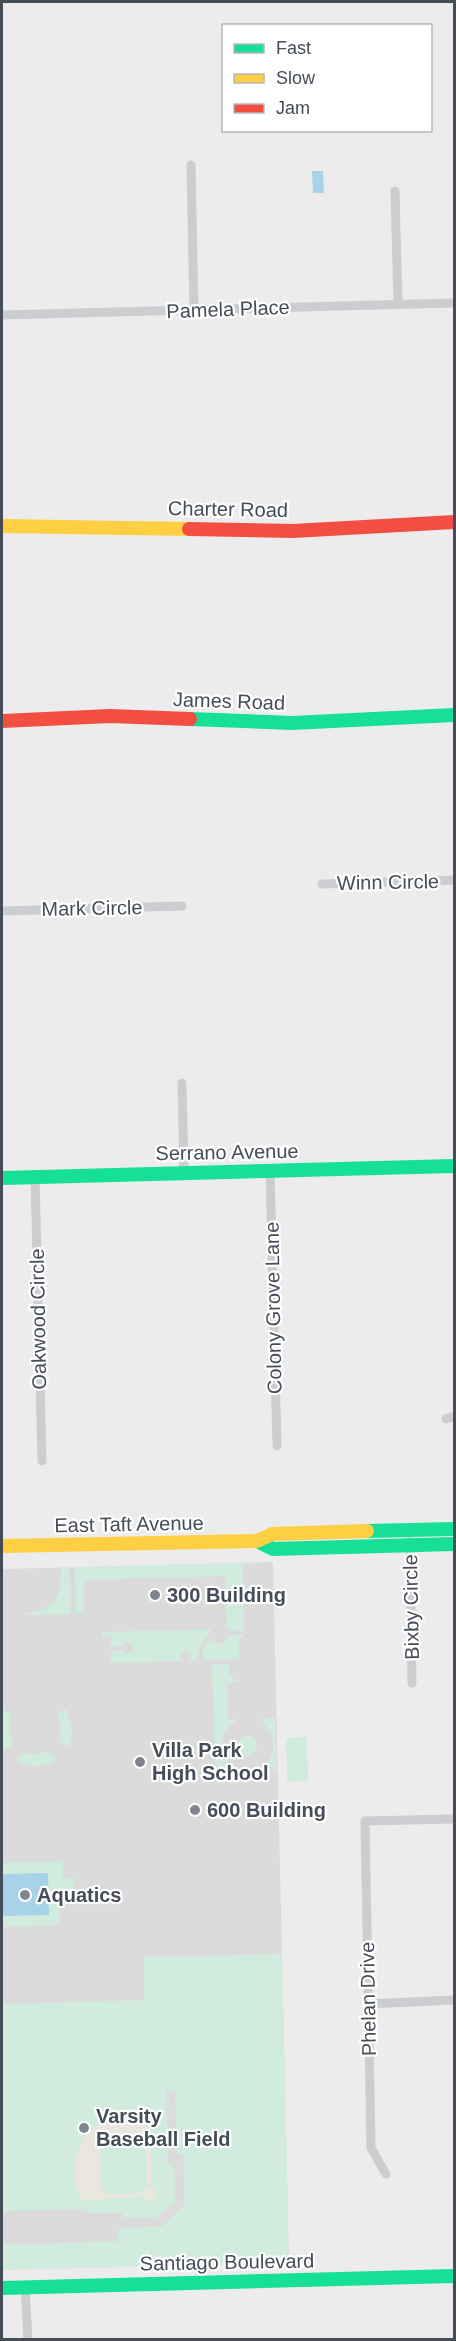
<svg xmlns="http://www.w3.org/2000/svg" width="456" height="2341" font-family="Helvetica,sans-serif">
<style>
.education{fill:#dbdbdc}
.green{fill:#d2ebdf}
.sand{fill:#e8e6dd;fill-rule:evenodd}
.water{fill:#a8d2e8}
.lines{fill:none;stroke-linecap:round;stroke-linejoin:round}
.street{stroke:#cbcdd0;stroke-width:9}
.fast{stroke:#16e098;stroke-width:14}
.slow{stroke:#ffcf43;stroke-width:14}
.jam{stroke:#f24e42;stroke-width:14}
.poi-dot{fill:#80858c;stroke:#fff;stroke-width:2}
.labels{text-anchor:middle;stroke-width:4.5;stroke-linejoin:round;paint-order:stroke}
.street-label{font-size:20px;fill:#454d58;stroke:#fff}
.poi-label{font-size:20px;font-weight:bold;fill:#454d58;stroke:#fff;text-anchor:start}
</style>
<rect width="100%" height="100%" fill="#edecec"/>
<!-- education -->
<path class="education" d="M273,1562L289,2263L2,2270V1569Z"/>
<!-- green -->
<path class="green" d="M243,1563L244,1631H229L227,1628L225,1576L84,1580V1613L76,1614L75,1567Z
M69,1567L71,1614L24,1615C30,1611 36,1612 43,1609C61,1602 61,1585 61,1568Z
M211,1629C209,1640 198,1639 198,1660L188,1661L191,1656L187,1651H184L180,1656L183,1661L111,1663V1651L121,1650L128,1654L133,1650L131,1643L125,1641L121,1646H111V1637H102V1632Z
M229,1635H244L239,1640V1659L202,1660C203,1650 204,1645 211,1639L216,1643H223Z
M229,1664V1674L233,1675V1680L243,1681L228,1683V1719H238C216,1734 218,1750 233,1768H215L212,1665Z
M67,1709L72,1730L69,1747L58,1741L61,1726L57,1714Z
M2,1710L12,1714L8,1727L13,1745L3,1750Z
M263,1718H275L276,1770L263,1769C277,1749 277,1742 263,1722Z
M237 1746a10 10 0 1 1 20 0a10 10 0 1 1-20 0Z
M307,1737L308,1781L287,1782L286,1738Z
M49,1751L56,1760C42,1768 30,1768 16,1761L22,1752L37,1755Z
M63,1861V1878H75L73,1901L60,1902V1925L2,1927V1863Z
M282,1954L289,2263L2,2270V2245L118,2241V2230L121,2228L164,2226L185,2204L183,2154H177L175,2091H166L168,2164H174L175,2201L159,2217L123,2218L122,2213H89L82,2210L2,2211V2004L144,2000V1957Z"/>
<!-- sand -->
<path class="sand" d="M113,2119L136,2120L151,2125V2186L156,2191L155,2199L148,2201L142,2196L83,2201C65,2169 75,2130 113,2119ZM138,2145L146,2151L148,2185L142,2193L107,2194L101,2188L100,2152L106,2146Z"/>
<!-- water -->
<path class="water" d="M312,171H323L324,193H313Z
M48,1873L49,1915L3,1916L2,1874Z"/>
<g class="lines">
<!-- street -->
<path class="street" d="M191,165L194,310
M395,191L398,304
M2,315L454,303
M322,884L454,880
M2,911L182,906
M182,1083L184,1173
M270,1171L277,1446
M35,1177L42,1461
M446,1419L454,1416
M410,1541L412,1683
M368,2004L453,2000
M386,2174L371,2148L365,1821L454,1819
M25,2287L28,2340"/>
<!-- fast -->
<path class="fast" d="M190,719L292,723L454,715
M2,1178L454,1166
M367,1531L454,1529
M257,1541L273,1549L454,1544
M2,2288L454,2276"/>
<!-- slow -->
<path class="slow" d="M2,526L189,529
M2,1546L257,1541L272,1534L367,1531"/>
<!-- jam -->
<path class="jam" d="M189,529L293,531L454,522
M2,721L110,716L190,719"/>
</g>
<!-- markers -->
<g class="poi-dot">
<circle cx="155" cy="1595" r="6"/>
<circle cx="140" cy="1762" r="6"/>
<circle cx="195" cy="1810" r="6"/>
<circle cx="25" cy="1895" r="6"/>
<circle cx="84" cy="2128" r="6"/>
</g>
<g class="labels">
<!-- street labels -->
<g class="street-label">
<text transform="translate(228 309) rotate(-2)" y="7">Pamela Place</text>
<text transform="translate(228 509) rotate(1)" y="7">Charter Road</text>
<text transform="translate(229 701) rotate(2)" y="7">James Road</text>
<text transform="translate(388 882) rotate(-1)" y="7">Winn Circle</text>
<text transform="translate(92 908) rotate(-1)" y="7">Mark Circle</text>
<text transform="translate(227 1152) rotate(-1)" y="7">Serrano Avenue</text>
<text transform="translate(273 1308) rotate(-91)" y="7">Colony Grove Lane</text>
<text transform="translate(38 1319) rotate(-91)" y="7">Oakwood Circle</text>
<text transform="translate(129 1524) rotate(-1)" y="7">East Taft Avenue</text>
<text transform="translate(411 1607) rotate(-91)" y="7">Bixby Circle</text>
<text transform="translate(368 1999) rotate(-91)" y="7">Phelan Drive</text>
<text transform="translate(227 2262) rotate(-1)" y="7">Santiago Boulevard</text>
</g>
<!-- poi labels -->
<g class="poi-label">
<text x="167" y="1602">300 Building</text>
<text x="152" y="1757">Villa Park<tspan x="152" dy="23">High School</tspan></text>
<text x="207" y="1817">600 Building</text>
<text x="37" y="1902">Aquatics</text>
<text x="96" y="2123">Varsity<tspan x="96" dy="23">Baseball Field</tspan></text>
</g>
</g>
<!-- border -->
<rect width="456" height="2341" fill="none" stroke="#454d58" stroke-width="6"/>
<!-- legend -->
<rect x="222" y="24" width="210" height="108" fill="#ffffff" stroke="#b5b8bc" stroke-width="1.5"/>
<rect x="234" y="44" width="30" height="9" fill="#16e098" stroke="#b5b8bc" stroke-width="1.5"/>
<text x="276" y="54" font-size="18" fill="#454d58">Fast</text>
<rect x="234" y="74" width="30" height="9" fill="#ffcf43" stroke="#b5b8bc" stroke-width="1.5"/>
<text x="276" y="84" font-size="18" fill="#454d58">Slow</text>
<rect x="234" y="104" width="30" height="9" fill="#f24e42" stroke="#b5b8bc" stroke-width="1.5"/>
<text x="276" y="114" font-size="18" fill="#454d58">Jam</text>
</svg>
